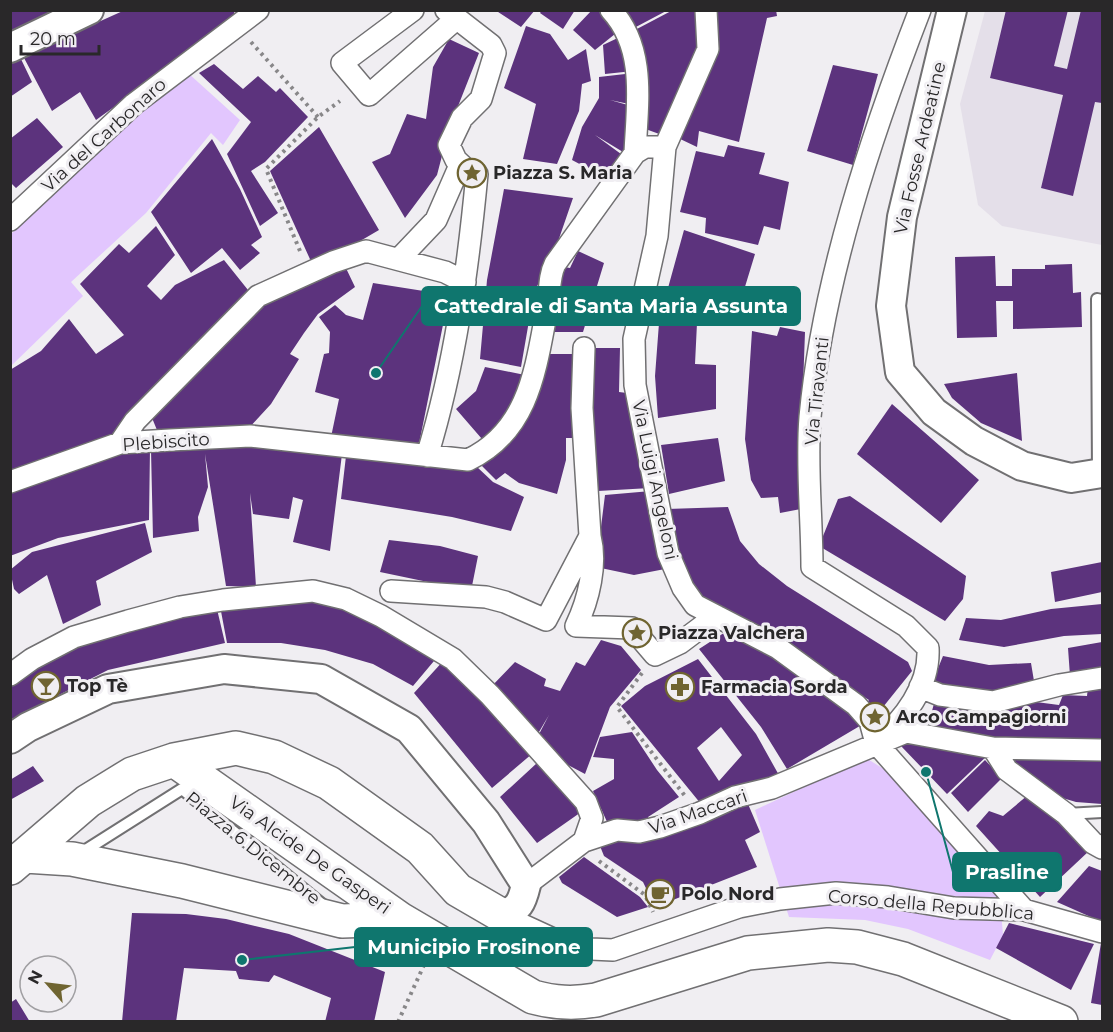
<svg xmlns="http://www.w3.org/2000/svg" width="1113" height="1032" font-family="Montserrat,sans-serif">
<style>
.built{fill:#e4dfe9}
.green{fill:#e2c6fe}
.building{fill:#5c337d;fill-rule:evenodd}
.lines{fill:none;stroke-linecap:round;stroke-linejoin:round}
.lane-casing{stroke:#717072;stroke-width:14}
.street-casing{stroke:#717072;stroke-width:24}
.secondary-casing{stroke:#717072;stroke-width:32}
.primary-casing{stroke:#717072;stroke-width:36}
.path{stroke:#888789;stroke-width:4;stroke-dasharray:3 4.5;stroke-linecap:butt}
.lane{stroke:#fff;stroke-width:10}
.street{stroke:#fff;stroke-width:21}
.secondary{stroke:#fff;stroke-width:28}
.primary{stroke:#fff;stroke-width:33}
.labels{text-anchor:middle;stroke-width:6;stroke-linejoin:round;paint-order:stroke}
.street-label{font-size:18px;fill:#292829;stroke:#f0eef2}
.poi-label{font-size:18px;font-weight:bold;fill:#292829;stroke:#f0eef2;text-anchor:start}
.leader{fill:none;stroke:#0f766e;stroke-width:2}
.callout-dot{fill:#0f766e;stroke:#f0eef2;stroke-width:2}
.callout{fill:#0f766e;stroke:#0f766e;stroke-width:2}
.callout-label{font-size:20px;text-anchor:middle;font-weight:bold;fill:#fff}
</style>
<rect width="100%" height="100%" fill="#f0eef2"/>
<!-- built -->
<path class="built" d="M985,11H1102V245L1002,226L978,205L960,104Z"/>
<!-- green -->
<path class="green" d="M188,73L240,120L223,145L211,133L146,213L71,282L83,296L11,366V234L135,114Z
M866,758L887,771L1000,899L1003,935L990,960L908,929L865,920L789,917L755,810Z"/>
<!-- building -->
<path class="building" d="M10,10H65L10,37Z
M125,10H233L237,18L96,120L80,92L52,111L23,56Z
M495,10H535L521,27Z
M542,10H575L563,29L540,13Z
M592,10H604L620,30L595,50L573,30Z
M616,10H668L634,28Z
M673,10H700L704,38L662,135L640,127L635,30Z
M711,10H776L777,16L767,18L739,142L699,131L697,147L676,137Z
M1006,10H1068L1054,66L1067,69L1081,10H1102V103L1095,102L1073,196L1041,188L1063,95L990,78Z
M526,26L550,34L568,60L586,49L591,81L582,84L579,111L557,164L523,159L536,104L504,88Z
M624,35L633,71L605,74L603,45Z
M449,39L479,53L449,129L437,175L405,218L372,162L390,154L407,114L426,119L433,67Z
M20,57L32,82L10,97V61Z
M214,64L243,89L258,76L276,92L280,88L308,117L265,162L251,171L278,213L260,226L227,154L251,122L199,73Z
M833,65L878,74L853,165L807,151Z
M634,73L629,104L610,100L635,107L623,152L595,135L621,154L606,178L572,160L582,127L599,98V77Z
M37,118L63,147L16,188L10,182V139Z
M319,127L379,230L314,268L270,171Z
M212,139L240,189L262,237L251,245L260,253L240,270L222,248L191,273L151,212Z
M728,145L765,153L759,174L789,182L780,230L764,226L758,245L705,233L706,218L680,212L696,151L724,157Z
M504,189L573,198L553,256L534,292L521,367L480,359L487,280Z
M156,226L175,255L147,286L161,300L175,285L224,260L252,295L116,436L10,477V370L41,351L69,319L96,354L124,335L80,284L119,244L129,253Z
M684,230L755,254L733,326L709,320L660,317Z
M578,251L604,263L583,332H555L554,300L559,266L570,268Z
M995,256L996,286H1012V269H1045V265L1072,264L1073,293L1081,292L1082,327L1013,329V301H996L997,337L957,338L955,257Z
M344,264L355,287L318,314L304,333L290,354L299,359L271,404L249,428L159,435L150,413L257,302Z
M373,283L449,295L418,449L331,437L339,399L315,392L324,354L329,353L330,332L319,317L335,305L346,315L363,320Z
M659,323H697L695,364L716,365V409L658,418L655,376Z
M780,327L805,332L801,441L806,508L780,513L778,497L761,498L751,480L745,439L752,331L777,336Z
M587,348H620L619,392L627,393L650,488L598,491L588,457Z
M546,354H580L573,438H566V460L557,494L519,483L505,473L496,480L479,463Z
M485,367L525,375L520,402L496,433L482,439L456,409L476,391Z
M1017,373L1022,441L981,423L952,398L944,384Z
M892,404L979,480L941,523L857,454Z
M718,438L725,481L669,494L661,445Z
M246,443L301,453L342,454L330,551L293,542L303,500L293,497L289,519L253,514L250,493L256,587L226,586L205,454L208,487L198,517L199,531L153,538L151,450Z
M150,448L149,520L58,538L10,556V488L103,455Z
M346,456L476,466L493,482L524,497L511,531L452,517L341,499Z
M651,491L665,569L634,575L596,567L605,495Z
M850,496L966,576L963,599L945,621L819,546L838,499Z
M728,507L740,541L759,564L787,586L908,662L912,671L875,717L787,769L761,727L699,649L730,629L791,663L855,715L869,700L803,659L715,611L692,584L681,564L667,509Z
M145,523L152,552L96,581L101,605L63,624L47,575L19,594L14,589L10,570L32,552Z
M389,540L440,546L478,556L471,591L380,572Z
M1102,562V592L1055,602L1051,572Z
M287,600L318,602L346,609L439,655L413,686L373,664L325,650L281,643H227L220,606Z
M1102,604V634L1064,636L1004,647L959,640L966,618L1001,620L1051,609Z
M216,605L225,643L108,670L10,720V680L62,650Z
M601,640L621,646L641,670L610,707L585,774L568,765L537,738L549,715L536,737L489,689L515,662L546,679L544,686L560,691L576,662L585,666Z
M1102,642V671L1070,676L1068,648Z
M943,656L989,665L1031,663L1035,687L995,698L932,683Z
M445,659L533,753L492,788L414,693Z
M698,659L756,734L780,777L701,804L621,706L645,686ZM721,727L742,755L719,781L697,748Z
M1088,687H1102V743L1012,740L927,729L935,700L1036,702L1059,705L1063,695L1087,696Z
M632,732L657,770L679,797L648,817L649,822L608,824L593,791L614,779V759L593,757L600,737Z
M907,740L989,754L947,794L901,746Z
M1005,752L1102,758V804L1076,802L1039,791L1007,763Z
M985,760L1002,778L968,812L951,793Z
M537,763L584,810L537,843L500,797Z
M33,766L44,781L10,800V780Z
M1028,795L1089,851L1040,897L976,826L989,811L1003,816Z
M745,797L760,832L745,840L757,867L655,907L643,882L604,856L600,846Z
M584,857L640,897L648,907L617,917L562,883L559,877Z
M1089,866L1102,871V922L1057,902Z
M132,913L186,914L226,919L289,934L385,972L374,1022H325L331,998L274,975L269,982L239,979L236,971L184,968L176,1022H122Z
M1009,923L1094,944L1071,990L996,948Z
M1101,943L1102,944V1005L1091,1003Z
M16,999L30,1022H10V1003Z"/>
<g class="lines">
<!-- lane casing -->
<g class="lane-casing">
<path id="lane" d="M1098,474L1097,299L1102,300
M1066,814L1102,812
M81,853L182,789L323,905"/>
</g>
<!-- street casing -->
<g class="street-casing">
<path id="street" d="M413,10L342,63L369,95L456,19
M446,10L491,45L495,53L481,99L462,118L449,145L456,160L469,172
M611,10C647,49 637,105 635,153
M706,10L708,49L665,147L657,236L634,339L635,385L668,553L683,588L695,605L778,648L856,705L870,721L876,743L1024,910
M10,220L134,104L258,10
M399,259L436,220L457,172L477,174C468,269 455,365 427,456
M584,348L582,408L590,536C597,564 589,599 576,626L632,628L655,655L680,643L716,616
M120,443L135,421L258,296L333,262L366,251L445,272L465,282
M10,482L120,443L170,440L250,436L468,460C531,430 536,365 548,304C550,290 549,276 555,264L635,153L645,147H665
M391,591L486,597L505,602L546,620L590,536
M10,675L32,659L74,637L128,621L180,607L223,600L313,591L346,599L381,616L453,659L490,695L586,802L592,818L584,841
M920,687L940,695L993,702L1059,685L1102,678
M876,743C904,720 930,686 928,648L906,626L812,567C812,518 806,465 810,417C823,280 870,139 920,10
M993,748L1007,770L1066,814L1093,843L1102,848
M526,885L584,841L617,830L639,832L660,827L700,813L735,797L772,788L906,732L993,748L1102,750
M501,915L553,939L591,949L613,950L739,907L780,899L836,893L888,897L954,908L1024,910L1102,932"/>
</g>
<!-- secondary casing -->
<g class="secondary-casing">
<path id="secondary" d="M952,10L902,217L891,306L900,372L934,412L974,441L1022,466L1071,478L1102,473
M10,48L89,10
M10,739L28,727L108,689L224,669L321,679L409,729L486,822L526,885C522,902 519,910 501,915"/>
</g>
<!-- primary casing -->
<g class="primary-casing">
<path id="primary" d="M174,760L400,919L533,997C555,1003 573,1004 596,1000L748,953L828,945L857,947L903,959L1061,1022
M25,856L72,859L182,881L342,921L400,919
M10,868L88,801L132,774L174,760L236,748L274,757L329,783L420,848L458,890L501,915"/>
</g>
<!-- path -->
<path class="path" d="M251,42L318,117
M300,251L266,169L318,117L340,101
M642,673L617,707L685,796
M599,861L645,895L653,912
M398,1022L424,965"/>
<!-- lane -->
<use href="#lane" class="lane"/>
<!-- street -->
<use href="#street" class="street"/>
<!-- secondary -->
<use href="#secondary" class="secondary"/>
<!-- primary -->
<use href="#primary" class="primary"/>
</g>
<!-- icons -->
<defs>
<g id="sight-ring" transform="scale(1.5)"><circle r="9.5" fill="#f0eef2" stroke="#6f6431" stroke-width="1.5"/><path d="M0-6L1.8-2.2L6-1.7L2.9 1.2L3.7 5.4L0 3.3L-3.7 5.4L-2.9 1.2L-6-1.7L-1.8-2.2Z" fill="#6f6431"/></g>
<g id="bar-ring" transform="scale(1.5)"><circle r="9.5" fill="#f0eef2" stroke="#6f6431" stroke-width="1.5"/><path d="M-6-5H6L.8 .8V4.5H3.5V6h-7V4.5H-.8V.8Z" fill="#6f6431"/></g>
<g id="pharmacy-ring" transform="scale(1.5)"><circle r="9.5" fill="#f0eef2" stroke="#6f6431" stroke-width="1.5"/><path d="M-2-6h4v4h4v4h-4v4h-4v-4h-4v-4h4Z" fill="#6f6431"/></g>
<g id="cafe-ring" transform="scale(1.5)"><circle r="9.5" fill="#f0eef2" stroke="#6f6431" stroke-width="1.5"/><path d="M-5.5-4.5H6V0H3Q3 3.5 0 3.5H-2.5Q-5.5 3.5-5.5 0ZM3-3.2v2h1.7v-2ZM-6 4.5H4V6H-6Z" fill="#6f6431"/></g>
</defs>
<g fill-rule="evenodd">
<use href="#sight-ring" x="472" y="173"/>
<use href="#sight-ring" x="637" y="633"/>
<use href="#bar-ring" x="46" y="686"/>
<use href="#pharmacy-ring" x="680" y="687"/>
<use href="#sight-ring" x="875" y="717"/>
<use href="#cafe-ring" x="660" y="894"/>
</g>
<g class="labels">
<!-- street labels -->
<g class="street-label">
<text transform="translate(104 135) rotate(-42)" y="6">Via del Carbonaro</text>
<text transform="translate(920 148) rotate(-77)" y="6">Via Fosse Ardeatine</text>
<text transform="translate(817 391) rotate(-84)" y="6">Via Tiravanti</text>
<text transform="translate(166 442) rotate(-4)" y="6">Plebiscito</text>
<text transform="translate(655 480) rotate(78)" y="6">Via Luigi Angeloni</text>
<text transform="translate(698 812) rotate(-19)" y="6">Via Maccari</text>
<text transform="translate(253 848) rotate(39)" y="6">Piazza 6 Dicembre</text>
<text transform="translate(310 855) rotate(35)" y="6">Via Alcide De Gasperi</text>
<text transform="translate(931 905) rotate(5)" y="6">Corso della Repubblica</text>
</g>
<!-- poi labels -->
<g class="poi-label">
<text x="493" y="179">Piazza S. Maria</text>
<text x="658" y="639">Piazza Valchera</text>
<text x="67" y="692">Top Tè</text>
<text x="701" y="693">Farmacia Sorda</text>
<text x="896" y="723">Arco Campagiorni</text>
<text x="681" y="900">Polo Nord</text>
</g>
</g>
<!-- callouts -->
<path class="leader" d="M376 373L422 306M926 772L953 872M242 960L355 947"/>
<g class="callout-dot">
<circle cx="376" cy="373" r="6"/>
<circle cx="926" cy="772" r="6"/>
<circle cx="242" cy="960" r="6"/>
</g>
<g class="callout">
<rect x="422" y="287" width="378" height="38" rx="6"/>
<rect x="953" y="853" width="108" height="38" rx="6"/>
<rect x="355" y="928" width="237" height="38" rx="6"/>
</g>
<g class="callout-label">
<text x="611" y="313">Cattedrale di Santa Maria Assunta</text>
<text x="1007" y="879">Prasline</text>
<text x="474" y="954">Municipio Frosinone</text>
</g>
<!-- border -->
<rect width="1113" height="1032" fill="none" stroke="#292829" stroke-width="24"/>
<!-- north arrow -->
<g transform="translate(48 984) rotate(298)"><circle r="28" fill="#f0eef2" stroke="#a09fa2" stroke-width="1.5"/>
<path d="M0-4.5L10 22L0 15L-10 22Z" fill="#6f6431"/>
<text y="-9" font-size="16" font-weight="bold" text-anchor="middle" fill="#292829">N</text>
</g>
<!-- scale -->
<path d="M21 45v9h78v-9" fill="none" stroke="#292829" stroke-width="3"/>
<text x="30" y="45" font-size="18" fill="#292829" stroke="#f0eef2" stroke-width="4.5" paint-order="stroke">20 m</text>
</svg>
